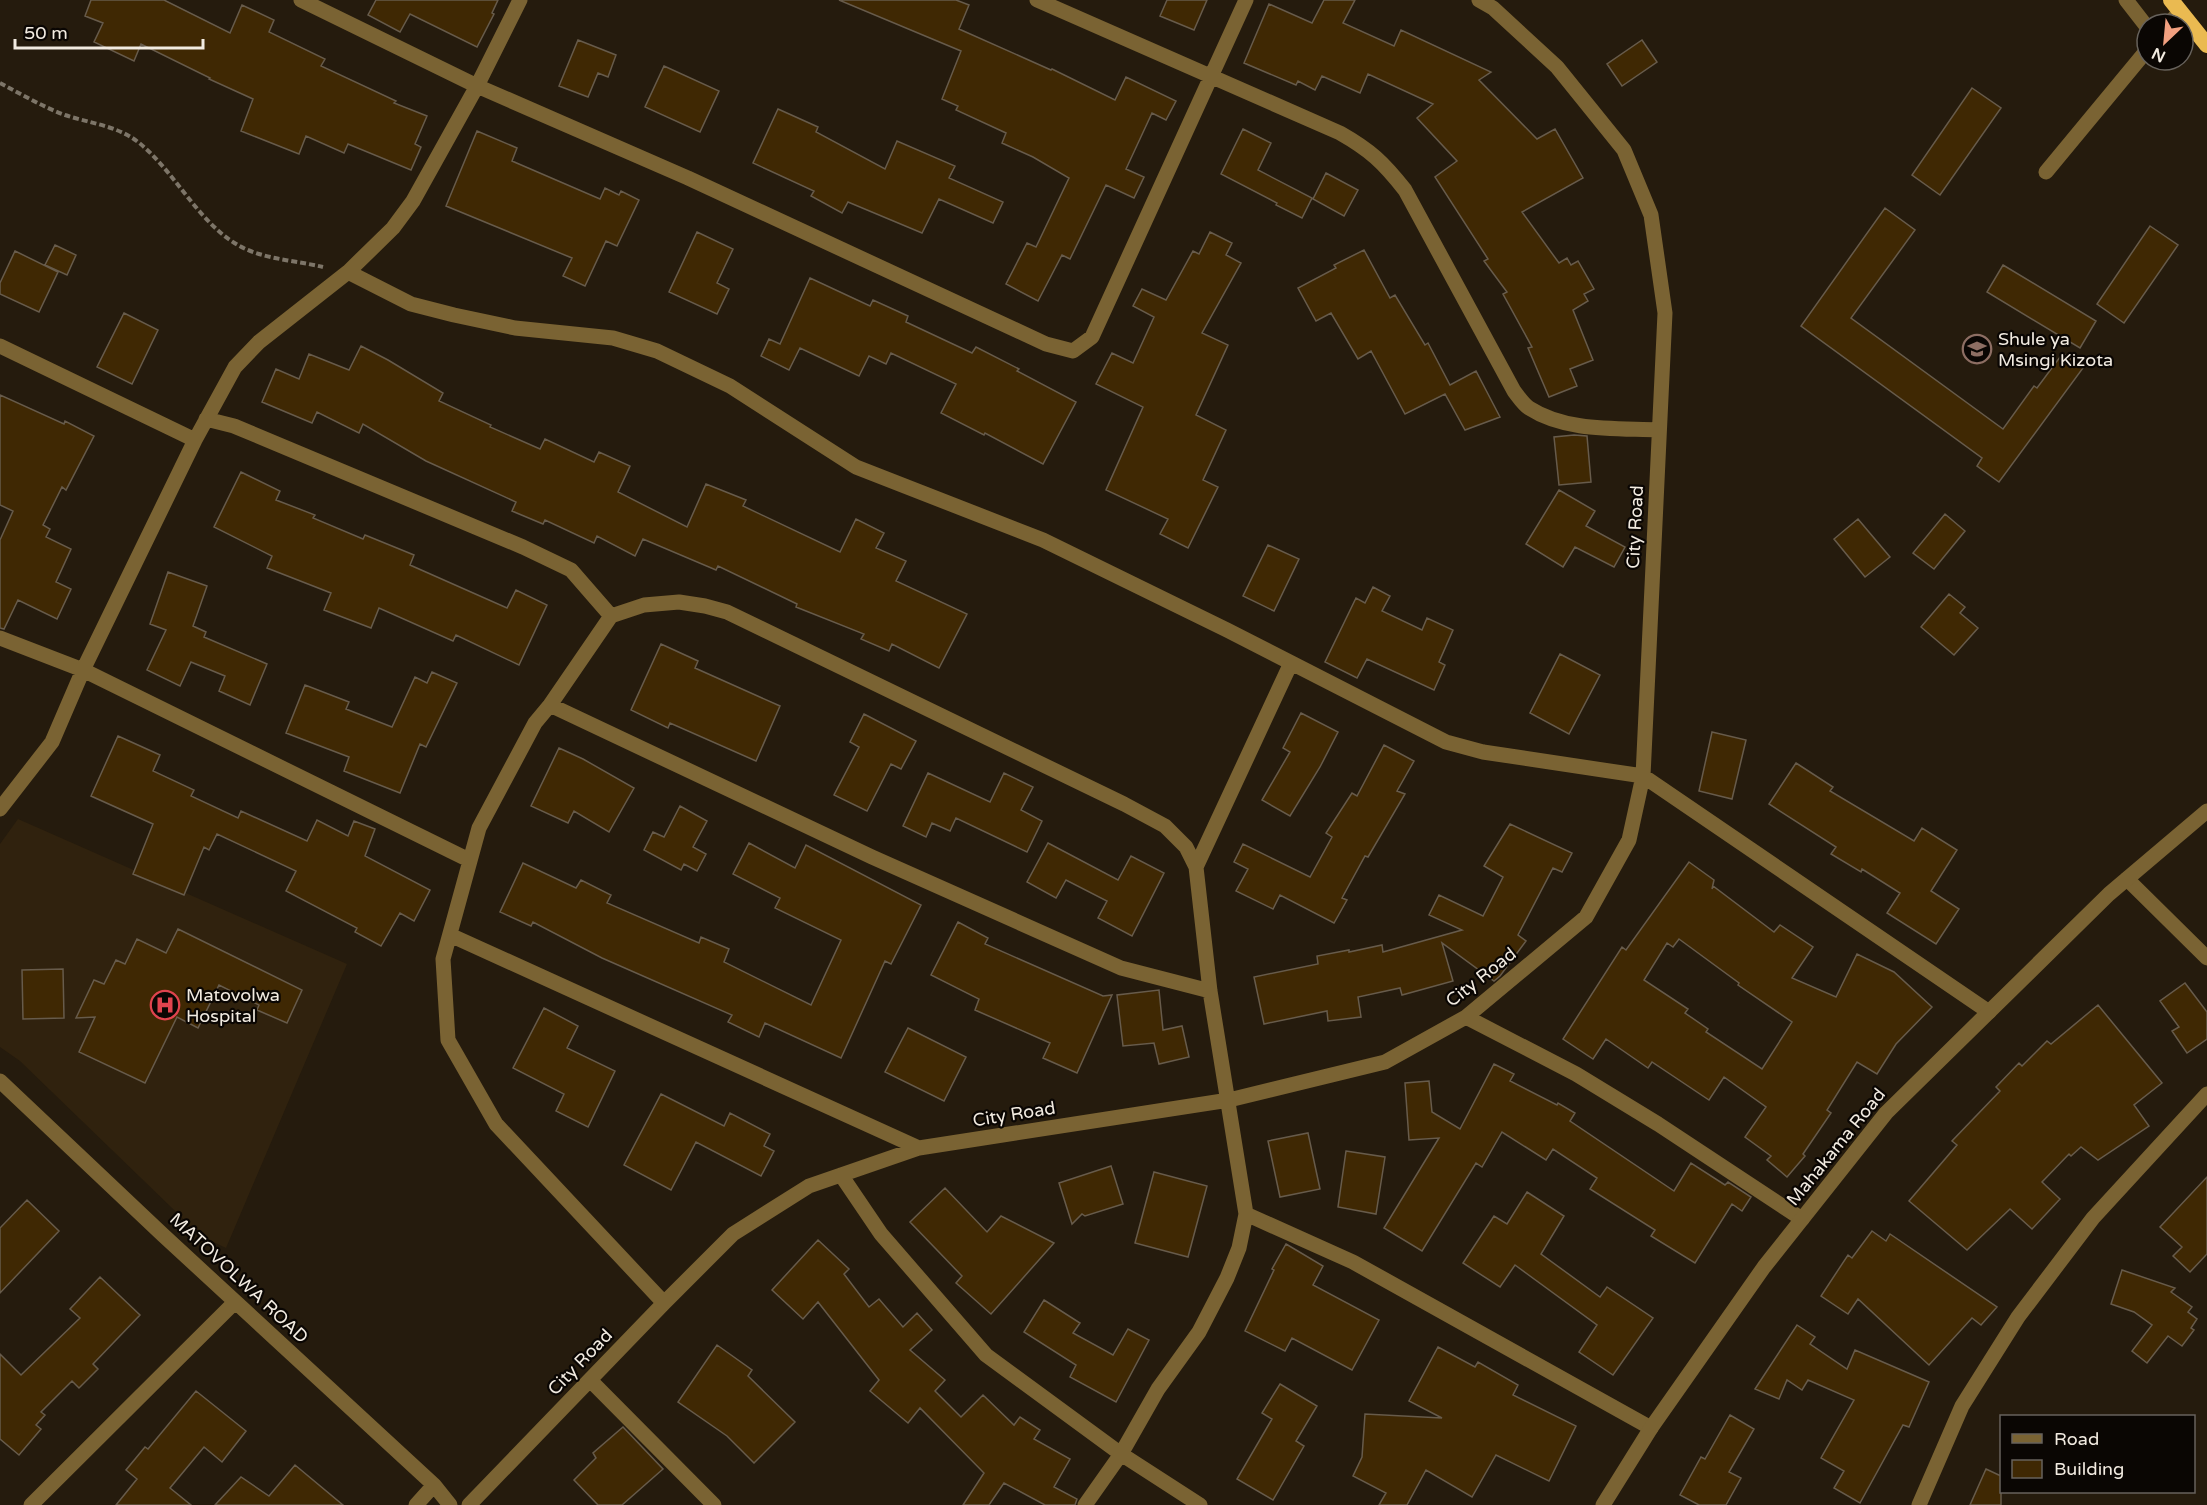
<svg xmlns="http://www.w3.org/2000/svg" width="2207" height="1505" font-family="'Varela Round',sans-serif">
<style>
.built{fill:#30220e}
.building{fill:#3f2803;stroke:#675b4b;stroke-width:1.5;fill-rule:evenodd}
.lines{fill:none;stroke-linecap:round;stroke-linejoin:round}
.path{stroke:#7d7568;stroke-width:4;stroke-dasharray:6 3;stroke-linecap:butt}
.minor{stroke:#7a6333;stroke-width:15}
.tertiary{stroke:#7a6333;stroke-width:15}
.trunk{stroke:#eaba51;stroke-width:16}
.labels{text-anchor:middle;stroke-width:4.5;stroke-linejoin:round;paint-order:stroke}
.poi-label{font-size:18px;fill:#f2ebe1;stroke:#0a0603;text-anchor:start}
.street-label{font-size:18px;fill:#f2ebe1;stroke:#0a0603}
</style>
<rect width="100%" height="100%" fill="#251b0d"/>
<!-- built -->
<path class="built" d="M18,819L347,964L226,1248L201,1236L20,1061L0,1047V844Z"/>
<!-- building -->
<path class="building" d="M91,0H164L230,33L242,5L274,20L269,32L325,59L321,66L396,101L394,103L427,116L415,144L421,147L411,170L348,144L344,153L306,136L299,154L241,131L253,99L209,79L210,78L141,44L134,61L94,42L103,23L85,16Z
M376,0H498L492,13L494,14L477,47L410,14L400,32L368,15Z
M839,0H956L969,5L959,29L1051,70L1052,69L1115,100L1126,77L1176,101L1166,120L1152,113L1126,169L1144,177L1134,198L1106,185L1070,259L1062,255L1038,301L1006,284L1027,243L1036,247L1069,178L1033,157L1002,143L1006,133L956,110L958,106L942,99L961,51Z
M1167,0H1207L1194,30L1160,16Z
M1324,0H1355L1343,23L1394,46L1401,30L1491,72L1479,80L1537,139L1555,129L1583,178L1522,212L1559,263L1567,258L1571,265L1578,261L1594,289L1584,294L1588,301L1573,310L1593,360L1570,369L1577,386L1549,397L1528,348L1532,347L1503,294L1507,292L1484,261L1488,259L1435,177L1457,161L1417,118L1433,104L1368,74L1360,93L1322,76L1315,90L1298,81L1296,85L1244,63L1269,4L1312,23Z
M578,40L616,55L608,77L598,73L588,97L559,86Z
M1642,40L1657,62L1622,86L1607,64Z
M664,66L719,91L700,132L645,107Z
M1972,88L2001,108L1940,195L1912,175Z
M778,109L818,127L816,132L885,169L897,141L955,166L949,178L1003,202L993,223L939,199L922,233L848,202L842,213L811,196L814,191L753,163Z
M1243,129L1271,143L1258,170L1312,198L1302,218L1276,205L1277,203L1221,174Z
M477,131L517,148L512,161L600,199L605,188L619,195L621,191L639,200L617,246L606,241L585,286L563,276L572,258L446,206Z
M1326,173L1358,190L1344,216L1313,199Z
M1885,208L1915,230L1851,318L2003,429L2034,386L2037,388L2063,353L2083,368L1999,482L1977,466L1982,458L1801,326Z
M2150,226L2178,245L2124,323L2097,304Z
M697,232L733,249L717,283L729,289L717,314L669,292Z
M1210,232L1232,243L1226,255L1241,263L1202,333L1228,345L1196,415L1226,430L1203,480L1218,487L1188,548L1160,534L1168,519L1106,490L1143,407L1096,384L1112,353L1133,363L1154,317L1133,306L1142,289L1166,300L1193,251L1199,254Z
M55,245L76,255L67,275L45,265Z
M1364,250L1390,298L1395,295L1425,345L1428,343L1450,385L1476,371L1500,417L1465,430L1445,394L1405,414L1371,351L1358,359L1331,313L1316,321L1298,288L1336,268L1334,265Z
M15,251L58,272L39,312L0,294V283Z
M2003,265L2096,321L2080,348L1987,292Z
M810,278L870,306L873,300L908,316L906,322L972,353L976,347L1019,369L1017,371L1076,402L1043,464L985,433L984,435L941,413L956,384L891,353L886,364L869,356L859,376L800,348L789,370L761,356L769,339L780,344Z
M124,313L158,330L132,384L97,367Z
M361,346L388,360L443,393L439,401L491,425L490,427L540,449L545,439L594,462L599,452L630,466L618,492L687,527L706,484L746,500L743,506L840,552L856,519L884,533L876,548L906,561L896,581L967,614L939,668L892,644L889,651L861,639L864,634L796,607L797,604L718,566L716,570L643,539L635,556L597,536L594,543L545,520L543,524L512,511L516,502L426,461L363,424L359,433L317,412L312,423L262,402L276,369L299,379L309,354L349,370Z
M0,395L64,424L65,421L94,436L66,490L62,487L43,525L50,529L46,537L71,549L56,582L71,589L57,619L18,600L4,629L0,628V540L13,511L0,505Z
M1574,435L1587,436L1591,482L1559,485L1554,437Z
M241,472L280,491L276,500L315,515L313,518L363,539L365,535L414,555L410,565L507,608L516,590L547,605L519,665L456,635L453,641L379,608L371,628L324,610L331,593L267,568L272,556L214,527Z
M1559,490L1595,511L1586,526L1625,547L1614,567L1575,547L1563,567L1526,544Z
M1945,514L1965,531L1934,569L1913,553Z
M1858,519L1890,557L1865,577L1834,539Z
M1268,545L1299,559L1274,611L1243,596Z
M168,572L207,586L193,626L206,632L204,637L267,664L250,705L219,691L225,676L191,662L180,686L147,670L166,630L150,624Z
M1373,587L1390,596L1382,611L1422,630L1427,618L1453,630L1439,662L1445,665L1434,690L1367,659L1357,678L1325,662L1356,598L1365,603Z
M1949,594L1965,607L1960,613L1978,628L1954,655L1921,627Z
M661,644L698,661L695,668L780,706L756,761L670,723L668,728L631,710Z
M1560,654L1600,675L1569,734L1530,713Z
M432,672L457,683L426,747L420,744L400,793L344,771L349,757L286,733L305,685L349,702L346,709L392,727L415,677L427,683Z
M1301,713L1338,732L1320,767L1290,816L1262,800L1290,752L1283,748Z
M864,714L916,741L901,769L891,764L867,811L834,795L859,747L850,742Z
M1712,732L1746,740L1732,799L1699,791Z
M118,736L160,755L153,771L194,790L191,796L238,818L241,811L307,841L317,820L348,836L354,821L375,829L365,856L430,890L414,921L400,913L381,946L355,932L357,928L286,891L296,871L217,834L209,850L204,847L184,895L133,874L153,824L91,796Z
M1384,745L1414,761L1397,791L1405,794L1368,857L1365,856L1342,898L1347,900L1334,923L1280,895L1273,909L1236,891L1248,869L1234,862L1243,844L1310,877L1332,837L1326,833L1352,793L1357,796Z
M559,748L583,759L634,788L609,832L574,811L568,823L531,806Z
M1796,763L1833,787L1830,791L1914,841L1922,828L1957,850L1931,891L1959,909L1936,944L1887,913L1900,893L1862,869L1861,872L1831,854L1836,847L1769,804Z
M928,773L990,802L1004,773L1033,787L1021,810L1042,821L1027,852L956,818L950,831L932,823L926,837L903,826Z
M680,806L707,821L693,847L706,854L697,871L684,864L681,870L644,850L653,832L664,837Z
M1510,824L1572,853L1562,872L1553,868L1518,935L1526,941L1500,976L1494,981L1442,943L1453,981L1402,995L1400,988L1358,997L1361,1017L1328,1021L1327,1011L1264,1024L1254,977L1318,964L1317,956L1349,950V952L1382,945L1383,952L1462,930L1429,915L1439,895L1483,916L1503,877L1484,866Z
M749,843L795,868L806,845L921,905L891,964L885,961L841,1058L765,1023L759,1037L728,1022L732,1015L602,958L533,922L531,926L500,912L523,863L576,888L581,880L611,895L607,903L699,943L701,937L729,949L724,962L811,1005L841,940L775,908L780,898L733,874Z
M1048,843L1118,880L1131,856L1164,873L1132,936L1098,918L1107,901L1066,880L1056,898L1027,882Z
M1689,862L1714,880L1712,889L1713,886L1774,932L1780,925L1813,947L1792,978L1836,997L1857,954L1894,972L1932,1007L1896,1044L1877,1074L1857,1062L1827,1110L1831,1113L1803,1154L1805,1156L1787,1177L1767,1160L1771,1156L1745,1137L1766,1107L1724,1077L1709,1100L1652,1062L1648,1068L1606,1039L1593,1059L1563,1039L1622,947L1626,950ZM1679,939L1739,983L1738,985L1792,1022L1762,1069L1706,1032L1708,1029L1685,1013L1688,1009L1644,980L1667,943L1673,947Z
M958,922L988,938L985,944L1103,996L1112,995L1077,1073L1043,1058L1050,1043L975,1010L979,999L931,975Z
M178,929L302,990L287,1023L257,1010L259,1005L219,985L198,1028L177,1017L145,1083L79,1052L95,1017L76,1018L94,980L104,984L116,960L125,964L137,939L166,953Z
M63,969L64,1018L23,1019L22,970Z
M2185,983L2207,1012V1039L2187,1053L2172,1031L2179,1027L2160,1001Z
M1159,990L1163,1030L1182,1026L1189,1057L1159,1064L1154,1043L1123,1046L1117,995Z
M2098,1005L2162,1083L2134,1105L2149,1126L2098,1160L2081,1147L2071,1156L2069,1154L2042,1182L2060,1199L2032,1229L2010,1209L1967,1250L1909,1201L1957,1145L1952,1141L2000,1091L1996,1087L2019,1063L2022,1066L2047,1041L2051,1044Z
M544,1008L578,1026L567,1048L615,1071L588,1127L556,1111L564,1094L513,1068Z
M908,1028L966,1057L944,1101L885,1072Z
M1494,1064L1514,1074L1510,1081L1557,1105L1558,1103L1575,1113L1570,1121L1674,1191L1691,1163L1725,1185L1728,1182L1751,1197L1742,1211L1732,1204L1695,1263L1651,1236L1655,1230L1590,1189L1597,1178L1553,1149L1546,1160L1502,1132L1482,1167L1476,1163L1422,1251L1384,1228L1439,1138L1409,1140L1405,1083L1429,1081L1432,1112L1460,1129Z
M661,1094L724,1126L730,1113L770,1134L764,1146L774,1151L761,1176L696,1142L671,1190L624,1165Z
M1308,1133L1320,1189L1280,1197L1268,1141Z
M1346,1151L1385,1157L1376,1214L1338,1207Z
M1111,1166L1123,1204L1085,1216L1082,1214L1072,1224L1059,1183Z
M1154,1172L1207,1186L1188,1257L1135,1243Z
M2207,1177V1254L2190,1272L2173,1256L2182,1247L2160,1227Z
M945,1188L987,1232L1001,1216L1054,1243L991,1314L956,1283L962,1276L910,1222Z
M1527,1192L1564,1216L1541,1254L1600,1297L1607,1287L1653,1318L1613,1375L1579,1352L1597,1325L1515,1265L1500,1287L1463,1263L1494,1216L1507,1224Z
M27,1200L59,1231L0,1293V1228Z
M1872,1231L1886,1241L1890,1234L1997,1307L1981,1325L1972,1318L1929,1365L1858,1299L1848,1314L1821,1296L1848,1255L1852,1258Z
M818,1240L849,1269L844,1274L869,1307L879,1299L903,1327L917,1313L932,1330L910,1350L945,1380L935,1391L961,1417L983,1395L1014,1425L1020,1417L1040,1430L1034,1439L1070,1459L1054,1487L1077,1499L1075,1505H1045L1004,1483L989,1505H963L984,1473L920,1408L908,1423L870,1391L879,1380L818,1302L803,1319L772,1290Z
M1286,1244L1323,1266L1313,1285L1379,1320L1352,1370L1292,1338L1285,1351L1245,1331L1274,1270L1272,1269Z
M2122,1270L2175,1288L2171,1292L2192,1307L2188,1312L2197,1319L2191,1328L2194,1330L2182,1346L2168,1336L2147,1363L2132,1351L2152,1325L2134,1312L2111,1304Z
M100,1277L140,1315L93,1364L98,1369L79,1388L72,1381L41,1412L45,1415L36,1425L41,1429L19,1455L0,1439V1354L21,1375L80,1318L70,1309Z
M1044,1300L1080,1323L1073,1333L1113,1355L1128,1329L1149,1340L1116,1402L1070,1377L1076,1365L1024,1332Z
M1797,1325L1815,1337L1810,1344L1847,1369L1855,1350L1929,1382L1909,1427L1903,1425L1860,1503L1834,1488L1844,1471L1821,1458L1854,1400L1808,1380L1802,1390L1787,1380L1779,1399L1755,1389Z
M717,1345L752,1370L748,1376L795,1422L754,1463L727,1436L678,1402Z
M1438,1347L1475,1367L1478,1362L1518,1385L1513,1395L1576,1426L1549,1481L1496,1455L1472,1497L1426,1470L1407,1505H1379L1386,1493L1353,1476L1362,1457L1365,1414L1442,1418L1409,1401Z
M1280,1384L1317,1406L1296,1441L1304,1446L1273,1500L1237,1479L1272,1419L1262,1413Z
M196,1391L246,1431L222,1462L204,1447L170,1488L191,1505H116L137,1479L126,1470L145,1447L148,1449Z
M1730,1415L1754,1429L1729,1472L1741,1478L1726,1505H1699L1680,1495L1701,1457L1705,1459Z
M623,1427L663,1469L622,1505H598L574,1480L596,1458L593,1453Z
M295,1465L343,1505H215L241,1477L269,1496Z
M1986,1469L2001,1476V1505H1970Z"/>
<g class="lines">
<!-- path -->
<path class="path" d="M0,83C21,94 43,107 65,115C89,123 118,126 138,142C179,174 204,237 256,253C277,260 302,262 323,267"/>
<!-- minor -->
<path class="minor" d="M301,0L477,86L688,178L1046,344L1073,351L1092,337L1246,0
M1037,0L1340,133C1370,150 1383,162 1405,190L1514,391C1518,396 1523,404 1529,408C1566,432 1617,428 1659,430
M2126,0L2147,27
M2169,24L2180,11
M2046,172L2147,50
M348,272L411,304L454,315L515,328L613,338L657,351L730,386L856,467L1043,540L1227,630L1446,742L1483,752L1643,776L1989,1012
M0,346L195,440
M206,419L234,426L523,547L571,570L611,616
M0,638L83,670L469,860
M550,705L872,857L1121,968L1210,991
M0,809L52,742L83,670L195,440L235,367L259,342L348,272L393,228L413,201L477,86L520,0
M1196,867L1291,663
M2127,879L2207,958
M450,935L919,1148
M1466,1017L1576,1074L1658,1124L1802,1219
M0,1081L163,1235L434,1485L450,1505
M841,1175L881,1234L986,1355L1121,1454L1200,1505
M1246,1214L1353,1262L1651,1428
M664,1303L496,1124L448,1040L443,959L479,828L535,723L550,705L611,616L644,605L679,602L705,606L727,612L1124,804L1165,826L1186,847L1196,867L1210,991L1246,1214L1239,1248L1227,1278L1199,1332L1158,1389L1121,1454L1085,1505
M590,1380L714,1505
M31,1505L235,1302
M416,1505L434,1485
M469,1505L664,1303L733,1234L809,1186L919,1148L1229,1100L1385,1062L1466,1017L1586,917L1629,840L1643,776L1665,313L1651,215L1624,150L1557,67L1493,8L1479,0
M1919,1505L1962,1406L2018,1317L2093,1218L2207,1094"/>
<!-- tertiary -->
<path class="tertiary" d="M1603,1505L1651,1428L1764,1267L1886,1113L2109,894L2207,811"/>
<!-- trunk -->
<path class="trunk" d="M2171,0L2207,45"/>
</g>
<!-- icons -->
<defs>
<g id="school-ring" transform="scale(1.5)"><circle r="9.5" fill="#0a0603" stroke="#8d6e63" stroke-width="1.5"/><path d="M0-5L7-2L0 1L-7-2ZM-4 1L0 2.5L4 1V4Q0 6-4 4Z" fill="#8d6e63"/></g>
<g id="hospital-ring" transform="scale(1.5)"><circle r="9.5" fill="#0a0603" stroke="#e0444e" stroke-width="1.5"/><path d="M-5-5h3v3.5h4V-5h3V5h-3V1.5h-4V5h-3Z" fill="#e0444e"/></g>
</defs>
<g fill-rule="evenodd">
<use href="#school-ring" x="1977" y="349"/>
<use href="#hospital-ring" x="165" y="1005"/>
</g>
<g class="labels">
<!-- poi labels -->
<g class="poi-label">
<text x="1998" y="345">Shule ya<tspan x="1998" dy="21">Msingi Kizota</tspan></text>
<text x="186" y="1001">Matovolwa<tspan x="186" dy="21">Hospital</tspan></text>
</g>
<!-- street labels -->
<g class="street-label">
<text transform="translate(1635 527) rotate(-87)" y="6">City Road</text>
<text transform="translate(1481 977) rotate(-38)" y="6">City Road</text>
<text transform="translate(1014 1114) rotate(-9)" y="6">City Road</text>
<text transform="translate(1836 1147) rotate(-51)" y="6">Mahakama Road</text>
<text transform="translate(239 1278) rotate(43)" y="6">MATOVOLWA ROAD</text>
<text transform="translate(580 1362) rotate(-46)" y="6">City Road</text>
</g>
</g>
<!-- legend -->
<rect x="2000" y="1415" width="195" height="78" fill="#0a0603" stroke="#67625c" stroke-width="1.5"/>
<rect x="2012" y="1434" width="30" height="9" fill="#7a6333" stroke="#67625c" stroke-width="1.5"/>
<text x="2054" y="1445" font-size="18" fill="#f2ebe1">Road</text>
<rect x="2012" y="1460" width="30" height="18" fill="#3f2803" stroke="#67625c" stroke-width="1.5"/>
<text x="2054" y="1475" font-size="18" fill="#f2ebe1">Building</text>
<!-- north arrow -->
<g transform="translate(2165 42) rotate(206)"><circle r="28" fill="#0a0603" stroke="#67625c" stroke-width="1.5"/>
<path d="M0-4.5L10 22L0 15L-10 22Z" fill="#f2a080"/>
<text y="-9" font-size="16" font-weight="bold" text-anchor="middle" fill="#f2ebe1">N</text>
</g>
<!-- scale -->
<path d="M15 39v9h188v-9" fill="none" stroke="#f2ebe1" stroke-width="3"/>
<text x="24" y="39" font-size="18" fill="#f2ebe1" stroke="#0a0603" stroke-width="4.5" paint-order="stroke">50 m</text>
</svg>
